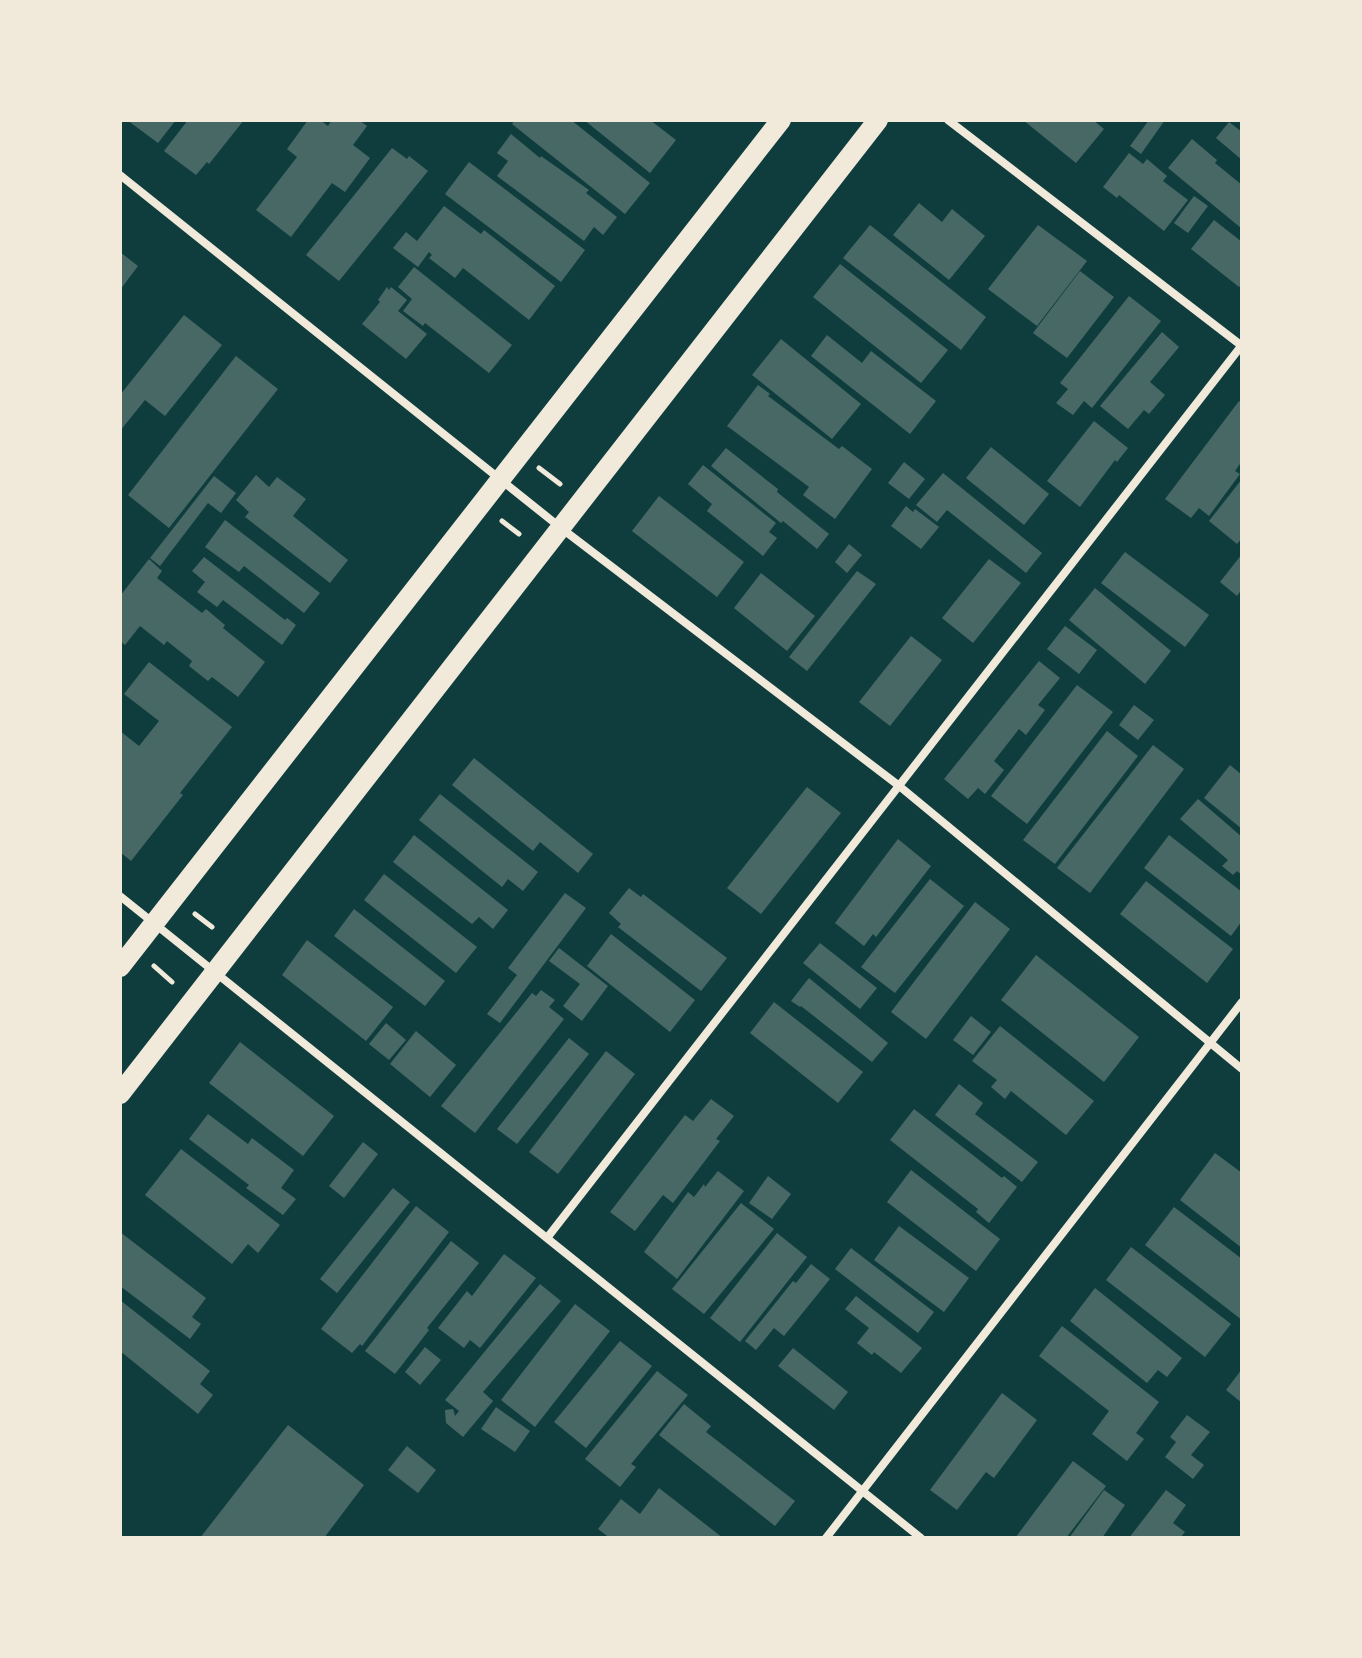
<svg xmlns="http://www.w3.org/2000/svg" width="1362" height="1658" font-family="'Fira Sans',sans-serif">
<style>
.building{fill:#486865}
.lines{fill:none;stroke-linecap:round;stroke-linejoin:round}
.path{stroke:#f1e9da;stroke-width:5}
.minor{stroke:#f1e9da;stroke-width:8}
.primary{stroke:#f1e9da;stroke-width:20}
</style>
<rect width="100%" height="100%" fill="#0f3d3e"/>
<!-- building -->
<path class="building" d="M127,120H176L158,143Z
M188,120H244L209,164L207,162L196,175L164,151Z
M308,120H320L328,126L332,120H359L367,126L353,145L370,158L345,192L332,183L291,237L256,210L297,157L287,149Z
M515,120H571L650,183L625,214L512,124Z
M584,120H650L676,140L650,173Z
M1023,120H1093L1104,129L1076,163Z
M1149,120H1165L1141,154L1130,146Z
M1229,122L1242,132V160L1216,138Z
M511,134L540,158L541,156L589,190L586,193L617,217L603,235L594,227L584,241L497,176L508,161L497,153Z
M1192,139L1217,160L1215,163L1242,185L1241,228L1168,168Z
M392,148L407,159L409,156L428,171L339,281L306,255Z
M1129,153L1143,164L1147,159L1167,176L1163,181L1188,200L1164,231L1119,195L1117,198L1103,187Z
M469,162L585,250L561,282L445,194Z
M1194,196L1208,206L1188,233L1174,223Z
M919,203L942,222L952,209L985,236L949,280L893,235Z
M444,206L481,234L484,230L555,286L529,320L463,268L455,278L429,258L432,255L429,252L418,267L393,248L406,232L417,241Z
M1214,220L1242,242V284L1239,287L1191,249Z
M870,225L986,317L961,350L843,258Z
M1038,225L1087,261L1037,326L988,289Z
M120,252L138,266L120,290Z
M840,264L948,350L921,383L813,297Z
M414,267L512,345L489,373L425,323L423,326L403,311L412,299L398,287Z
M1080,271L1114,297L1067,358L1033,333Z
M387,287L389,290L391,287L407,300L398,311L427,334L406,359L362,324L380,302L378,300Z
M1129,296L1161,321L1092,408L1084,401L1073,415L1056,403L1068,389L1060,383Z
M184,315L222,345L165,416L145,400L120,431V395Z
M1162,332L1179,347L1150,382L1165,395L1149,414L1144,410L1128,429L1100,406Z
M827,335L862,363L871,351L936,401L910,434L811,356Z
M781,339L861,404L832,439L752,375Z
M236,356L278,389L169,528L128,495Z
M758,385L770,394L768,396L839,449L842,446L872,469L835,519L803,495L809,487L727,426Z
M1239,401L1242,403V461L1235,471L1240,474L1209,516L1199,508L1191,518L1165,499Z
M1094,421L1128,448L1117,462L1115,460L1080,507L1047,481Z
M991,447L1049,494L1024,525L966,478Z
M726,448L778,489L777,492L829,534L817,549L783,521L781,523L711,466Z
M904,462L925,479L909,499L888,483Z
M703,465L776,523L769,532L777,538L763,556L707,511L712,504L688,484Z
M943,473L1042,553L1026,573L947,510L937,522L916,505Z
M256,475L269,487L277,477L306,499L293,516L348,560L330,583L245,517L249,512L236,500Z
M214,476L236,493L221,513L208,503L160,566L150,558Z
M1242,479V538L1237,544L1209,521Z
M659,496L744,562L717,597L632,531Z
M906,506L913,512L915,509L939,527L921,549L891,526Z
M225,520L320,593L304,613L244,566L239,572L205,547Z
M849,544L862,555L847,573L835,562Z
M1125,552L1209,615L1185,647L1101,583Z
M1242,554V589L1237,596L1220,582Z
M204,557L285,620L287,618L296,625L282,645L223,600L217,607L197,592L205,582L192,571Z
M149,559L162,571L157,578L202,613L206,609L225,625L223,628L265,662L238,697L212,677L208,681L189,666L192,661L167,641L164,645L140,626L125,645L120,641V596Z
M989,559L1021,583L973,643L942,618Z
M857,571L876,584L807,671L789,657Z
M761,573L815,616L787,651L734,608Z
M1095,588L1171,651L1145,684L1069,620Z
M1065,626L1097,650L1079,674L1047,649Z
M911,636L942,660L890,726L859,702Z
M1039,661L1060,678L1038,705L1045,710L1026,735L1019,729L994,761L1004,770L985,794L978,788L968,799L944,779Z
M149,662L232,727L180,793L183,795L131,861L120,852V731L139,746L159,721L124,694Z
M1077,685L1113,712L1027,824L991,796Z
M1134,705L1154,720L1138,740L1119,725Z
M1107,731L1138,756L1055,864L1023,840Z
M1153,745L1184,769L1090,893L1057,868Z
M474,758L593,854L578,873L540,842L533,851L452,785Z
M1230,765L1242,775V829L1204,798Z
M807,787L841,813L761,914L727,888Z
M440,794L538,872L523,891L508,879L502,887L419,820Z
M1198,799L1242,837V875L1237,871L1233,875L1222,866L1228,860L1180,819Z
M414,835L508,910L493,929L479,917L472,924L393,862Z
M1169,835L1242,892V921L1231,936L1144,868Z
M898,839L931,866L876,937L873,934L864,946L835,923Z
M384,874L477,947L456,973L364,900Z
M930,879L964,906L895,993L861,967Z
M1146,881L1233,949L1207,983L1120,914Z
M629,888L641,897L643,894L727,958L701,991L618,927L621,924L609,913Z
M565,893L586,908L500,1023L487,1014L517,975L508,968Z
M975,902L1010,929L926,1039L891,1012Z
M354,909L445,981L425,1006L334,936Z
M611,934L695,1000L670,1032L587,966Z
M307,940L393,1007L366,1041L282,975Z
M820,943L877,988L860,1009L803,963Z
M559,948L608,986L582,1021L563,1006L580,984L549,961Z
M1036,955L1139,1037L1104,1082L1001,1000Z
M809,978L888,1043L872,1062L801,1006L800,1007L791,1001Z
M541,990L555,1000L549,1007L564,1019L475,1133L441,1106L532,993L536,996Z
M774,1002L863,1072L838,1103L750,1033Z
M971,1016L991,1032L973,1055L953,1040Z
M386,1023L406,1040L389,1060L369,1044Z
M1000,1026L1094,1101L1066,1135L1011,1091L1005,1099L991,1087L997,1080L972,1061Z
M416,1031L456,1065L430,1097L390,1064Z
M569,1038L589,1054L517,1144L497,1129Z
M240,1042L334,1116L303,1156L209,1083Z
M606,1051L635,1074L558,1174L529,1152Z
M959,1084L983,1103L975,1114L1038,1162L1022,1182L935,1115Z
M711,1099L734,1116L716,1139L720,1141L673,1203L663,1195L635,1231L610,1212L685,1115L693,1121Z
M914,1109L1002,1178L1004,1176L1017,1187L989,1223L976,1212L978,1209L890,1140Z
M208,1114L248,1144L252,1138L294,1170L281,1188L296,1199L283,1215L246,1188L249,1185L189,1139Z
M363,1142L378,1154L344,1198L329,1186Z
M181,1149L280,1225L258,1253L248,1244L232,1264L145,1195Z
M1215,1153L1242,1173V1248L1180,1200Z
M911,1170L1000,1239L976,1271L887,1202Z
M718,1171L744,1191L677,1279L644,1252L688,1192L694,1197L704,1184L705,1187Z
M768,1176L791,1194L772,1219L749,1203Z
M393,1188L410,1202L337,1293L320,1279Z
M741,1203L774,1229L704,1314L672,1289Z
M416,1206L449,1232L362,1346L360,1344L352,1353L321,1329Z
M1174,1207L1242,1259V1320L1145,1245Z
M899,1226L969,1278L944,1312L874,1260Z
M120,1232L206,1298L192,1317L201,1324L190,1339L120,1286Z
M777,1233L807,1257L740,1342L710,1318Z
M451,1241L479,1263L427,1328L429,1330L395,1374L365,1351Z
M1131,1247L1231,1324L1205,1357L1106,1280Z
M851,1248L934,1312L918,1333L835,1269Z
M504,1254L536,1278L480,1348L470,1340L464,1348L438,1328L467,1291L472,1296Z
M811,1264L830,1279L784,1336L774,1328L756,1350L745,1341L793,1281L796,1283Z
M540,1284L561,1301L483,1392L493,1401L463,1437L446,1423L445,1410L453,1409L455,1416L459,1411L445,1400Z
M1095,1288L1182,1358L1167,1377L1158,1370L1147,1383L1070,1321Z
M856,1296L922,1348L901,1373L874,1352L872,1355L857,1343L869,1328L845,1309Z
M120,1300L210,1371L200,1384L213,1395L198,1414L120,1351Z
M575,1304L610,1331L535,1427L501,1400Z
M1062,1326L1159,1402L1136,1433L1144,1439L1127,1461L1092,1434L1109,1411L1039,1356Z
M620,1341L652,1366L586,1448L554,1422Z
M425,1347L441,1360L420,1385L405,1372Z
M793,1348L848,1392L834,1410L778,1366Z
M1242,1369V1403L1226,1390Z
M657,1371L688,1395L631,1464L636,1467L620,1487L585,1459Z
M1002,1393L1037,1420L994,1478L986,1472L957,1510L930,1490Z
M684,1404L711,1426L706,1432L795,1501L775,1526L659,1435Z
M496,1407L530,1431L515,1452L481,1429Z
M1187,1415L1210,1432L1191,1455L1204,1465L1193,1479L1165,1457L1176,1442L1170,1437Z
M288,1425L364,1485L324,1538H200Z
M407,1446L436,1470L418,1493L388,1470Z
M1073,1461L1106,1486L1066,1538H1015Z
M659,1488L723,1538H610L598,1529L621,1499L640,1514Z
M1104,1490L1125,1505L1102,1538H1069Z
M1166,1490L1186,1505L1173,1523L1185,1532L1180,1538H1129Z"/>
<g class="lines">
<!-- path -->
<path class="path" d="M539,468L560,484
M502,521L519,534
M195,914L212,927
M154,966L172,982"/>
<!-- minor -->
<path class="minor" d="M948,120L1242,346
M120,175L561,528L898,785L1242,1069
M120,896L921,1538
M547,1238L1242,345
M826,1538L1242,1002"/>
<!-- primary -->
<path class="primary" d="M120,967L781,120
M120,1094L878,120"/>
</g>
<!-- border -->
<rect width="1362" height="1658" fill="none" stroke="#f1e9da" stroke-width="244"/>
</svg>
